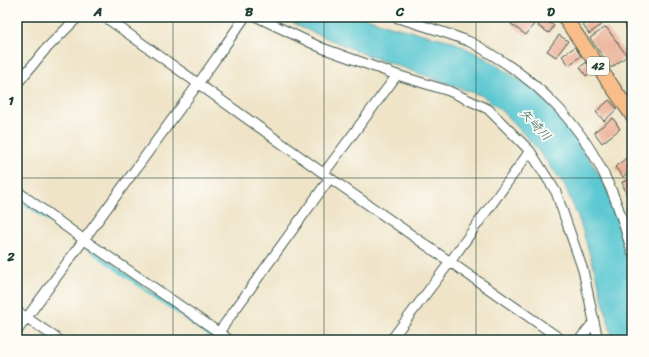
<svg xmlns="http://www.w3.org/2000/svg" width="649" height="357" font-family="Sriracha,'Klee One',sans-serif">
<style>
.water{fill:#5bc8d1;stroke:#3d8282}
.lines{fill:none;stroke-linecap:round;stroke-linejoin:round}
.stream{stroke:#5bc8d1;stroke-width:3.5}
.building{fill:#eaaa90}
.street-casing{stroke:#3e564a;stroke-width:11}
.primary-casing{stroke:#3e564a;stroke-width:16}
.street{stroke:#fff;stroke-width:9}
.primary{stroke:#f8bd89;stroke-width:14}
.grid{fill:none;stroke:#1f3d34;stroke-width:1;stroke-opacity:0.55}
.labels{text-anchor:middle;stroke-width:3.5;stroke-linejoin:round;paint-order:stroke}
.shield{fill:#fdfcf7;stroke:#62766e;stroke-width:1}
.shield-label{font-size:11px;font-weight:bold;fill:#1f3d34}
.water-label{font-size:13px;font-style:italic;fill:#2e605b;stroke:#fdfcf7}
.neatline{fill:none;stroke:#1f3d34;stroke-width:1.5}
.grid-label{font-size:13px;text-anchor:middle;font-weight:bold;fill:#1f3d34}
</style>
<rect width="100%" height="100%" fill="#fdfcf7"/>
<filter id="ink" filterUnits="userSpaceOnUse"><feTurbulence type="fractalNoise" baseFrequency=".025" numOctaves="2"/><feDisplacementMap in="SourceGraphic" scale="8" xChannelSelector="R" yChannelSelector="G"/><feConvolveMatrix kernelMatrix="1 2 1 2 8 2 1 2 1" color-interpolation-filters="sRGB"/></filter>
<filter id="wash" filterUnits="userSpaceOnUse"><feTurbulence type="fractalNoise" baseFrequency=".012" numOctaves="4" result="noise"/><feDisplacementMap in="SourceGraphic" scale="16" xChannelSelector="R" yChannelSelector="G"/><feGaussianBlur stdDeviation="0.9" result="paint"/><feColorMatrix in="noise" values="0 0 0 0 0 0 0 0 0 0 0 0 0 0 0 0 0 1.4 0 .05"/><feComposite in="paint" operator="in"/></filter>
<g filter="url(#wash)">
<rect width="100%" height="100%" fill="#efe4c8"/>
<!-- water -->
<path class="water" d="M284,17H364L390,26L452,41L487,59L536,91L573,133L602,179L617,213L632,273V340H613L598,281L579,219L564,184L533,144L504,113L483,96L367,55L302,28Z"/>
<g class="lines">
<!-- stream -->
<path class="stream" d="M17,197L69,234
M82,244L216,340"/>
</g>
<g id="blocks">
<!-- building -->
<path class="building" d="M517,17H532L537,20L526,35L511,24Z
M593,17H598L603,23L589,34L583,25Z
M543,18L554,26L549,33L538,26Z
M606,27L627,56L611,68L590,38Z
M559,35L568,41L556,57L547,51Z
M575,47L581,56L569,65L562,56Z
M587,62L593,71L586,76L580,67Z
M609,100L617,109L604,121L596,112Z
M613,118L620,129L602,143L594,132Z
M630,155L632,158V170L623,177L615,167Z
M629,180L632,190V194L627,196L622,182Z"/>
</g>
</g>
<g filter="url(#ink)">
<use href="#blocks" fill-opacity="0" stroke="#3e564a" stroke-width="1"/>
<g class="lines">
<!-- street casing -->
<g class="street-casing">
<path id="street" d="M105,17L330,178L562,340
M257,17L322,48L397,75L449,91L488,109L530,151L556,192L583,270L598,340
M395,17C420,25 446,32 470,42C477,45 483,49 489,53C541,83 584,128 608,183C619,205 625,229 632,252
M628,17L632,28
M17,84L45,50L78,17
M324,173L397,75
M17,191L83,239L230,340
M17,311L59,340
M17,331L198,84L245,17
M219,332L330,178
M391,340L450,262L530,151
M579,340L594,322"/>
</g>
<!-- primary casing -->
<g class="primary-casing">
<path id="primary" d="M564,17L632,115"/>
</g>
<!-- street -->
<use href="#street" class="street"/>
<!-- primary -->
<use href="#primary" class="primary"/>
</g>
</g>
<!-- grid -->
<path class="grid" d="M173,17V340M324,17V340M476,17V340M17,178H632"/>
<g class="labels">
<!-- shield labels -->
<rect class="shield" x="587" y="57" width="22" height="18" rx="3"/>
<g class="shield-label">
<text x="598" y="70">42</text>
</g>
<!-- water labels -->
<g class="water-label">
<text transform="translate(536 124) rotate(47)" y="5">矢崎川</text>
</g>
</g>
<!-- margin -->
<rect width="649" height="357" fill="none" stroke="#fdfcf7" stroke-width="44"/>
<rect x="22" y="22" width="605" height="313" class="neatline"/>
<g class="grid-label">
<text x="98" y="16">A</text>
<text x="249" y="16">B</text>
<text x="400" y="16">C</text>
<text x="551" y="16">D</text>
<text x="11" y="105">1</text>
<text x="11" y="261">2</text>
</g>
</svg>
